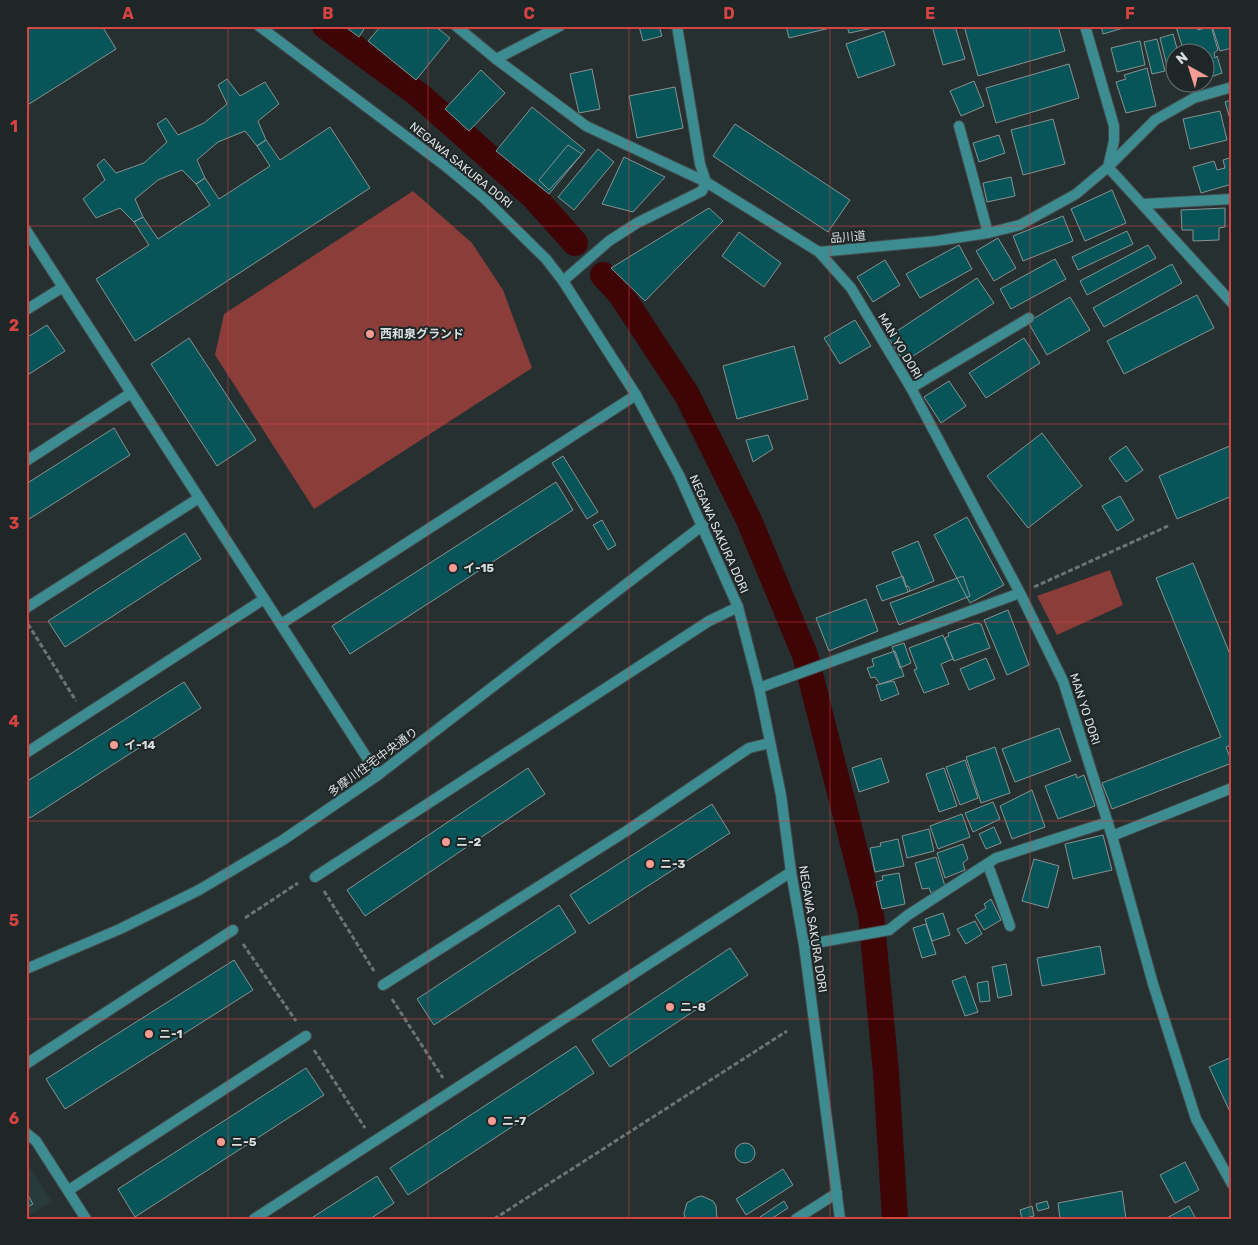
<svg xmlns="http://www.w3.org/2000/svg" width="1258" height="1245" font-family="Rubik,'Noto Sans JP',sans-serif">
<style>
.built{fill:#293a3b}
.green{fill:#8a3d39}
.lines{fill:none;stroke-linecap:round;stroke-linejoin:round}
.canal{stroke:#3f0406;stroke-width:26}
.building{fill:#085559;stroke:#889292}
.service-casing{stroke:#444c4d;stroke-width:12}
.minor-casing{stroke:#444c4d;stroke-width:12}
.tertiary-casing{stroke:#444c4d;stroke-width:12}
.path{stroke:#6d7475;stroke-width:3;stroke-dasharray:5 2.5;stroke-linecap:butt}
.service{stroke:#3d8c91;stroke-width:10}
.minor{stroke:#3d8c91;stroke-width:10}
.tertiary{stroke:#3d8c91;stroke-width:10}
.grid{fill:none;stroke:#d74343;stroke-width:1;stroke-opacity:0.55}
.poi-dot{fill:#f59c94;stroke:#1e2627;stroke-width:2}
.labels{text-anchor:middle;stroke-width:4;stroke-linejoin:round;paint-order:stroke}
.street-label{font-size:12px;fill:#dadfdf;stroke:#1e2627}
.poi-label{font-size:12px;font-weight:bold;fill:#dadfdf;stroke:#1e2627;text-anchor:start}
.neatline{fill:none;stroke:#d74343;stroke-width:2}
.grid-label{font-size:16px;text-anchor:middle;font-weight:bold;fill:#d74343}
</style>
<rect width="100%" height="100%" fill="#273031"/>
<!-- built -->
<path class="built" d="M26,1162L52,1202L26,1217Z"/>
<!-- green -->
<path class="green" d="M413,191L472,243L503,290L532,368L314,509L215,355L224,314Z
M1110,570L1123,605L1057,635L1037,596Z"/>
<g class="lines">
<!-- canal -->
<path class="canal" d="M325,26L419,95L534,197L575,243
M603,275L620,293L687,395L748,518L805,655L871,914L886,1072L895,1219"/>
</g>
<!-- building -->
<path class="building" d="M26,26H102L116,49L26,106Z
M344,26H366L359,37Z
M381,26H435L450,38L416,80L368,41Z
M639,26H659L662,36L643,41Z
M786,26H838L789,38Z
M847,26H883L849,33Z
M932,26H955L965,59L943,65Z
M964,26H1058L1065,51L978,76Z
M1101,26H1130L1103,34Z
M1181,26H1197L1198,30L1211,26L1218,50L1214,53L1215,58L1217,56L1222,73L1211,77L1206,60L1209,59L1207,53L1184,52L1176,27Z
M1212,26H1232V48L1220,51Z
M884,31L895,65L858,78L846,44Z
M1173,34L1178,52H1176V68L1168,70L1160,38Z
M1157,39L1165,71L1152,74L1144,42Z
M1140,41L1145,65L1117,72L1111,48Z
M1069,64L1079,98L996,123L986,88Z
M1147,68L1156,106L1126,113L1116,82L1126,79L1124,75Z
M592,69L600,109L579,113L570,74Z
M481,70L505,93L469,131L445,109Z
M227,79L240,96L265,82L279,104L258,121L266,140L257,146L245,131L218,142L197,160L205,178L196,184L182,170L158,180L135,199L143,217L134,222L120,208L96,218L83,199L105,180L97,165L104,159L116,173L144,163L167,142L157,124L166,118L178,135L204,123L227,104L218,85Z
M974,81L984,106L961,116L950,91Z
M675,87L683,128L637,138L629,96Z
M1232,100V126L1225,102Z
M532,107L585,150L549,194L496,151Z
M1220,111L1227,140L1190,149L1183,119Z
M1053,119L1065,164L1023,175L1011,130Z
M735,124L850,200L828,232L713,156Z
M330,127L370,188L135,341L96,279L149,245L134,222L143,217L158,239L210,205L196,184L205,178L219,199L270,166L257,146L266,140L280,160Z
M999,135L1005,153L979,162L973,143Z
M568,145L582,154L549,190L539,180Z
M598,149L614,162L574,210L558,197Z
M624,157L665,177L633,212L602,204Z
M1232,157V184L1201,193L1193,167L1214,161L1217,170L1225,168L1223,160Z
M1011,177L1015,196L987,202L983,183Z
M1112,190L1126,223L1085,241L1071,209Z
M709,208L723,221L645,301L611,268Z
M1225,208V227L1219,228V240L1193,241V230H1182L1181,210Z
M1063,216L1073,241L1023,261L1013,236Z
M1127,231L1133,244L1078,270L1072,257Z
M739,232L781,263L764,287L722,256Z
M998,238L1016,268L994,281L976,251Z
M959,245L972,269L920,298L906,274Z
M1148,245L1156,258L1087,295L1080,281Z
M1055,259L1066,279L1011,309L1000,289Z
M885,260L900,285L873,302L857,277Z
M1172,264L1182,283L1104,327L1093,308Z
M977,278L994,303L904,362L888,337Z
M1197,295L1214,328L1124,374L1107,341Z
M1070,297L1090,330L1047,355L1028,322Z
M855,320L871,346L840,364L824,338Z
M47,325L65,351L26,376V338Z
M189,338L256,440L217,466L151,364Z
M1024,338L1040,363L986,398L969,373Z
M794,346L808,399L737,419L723,366Z
M949,381L966,406L941,423L924,397Z
M114,428L130,455L26,521V484Z
M1042,433L1082,486L1028,528L987,476Z
M768,435L773,449L753,462L746,440Z
M1232,445V496L1177,519L1159,476Z
M1126,446L1143,470L1126,482L1109,458Z
M563,456L598,512L587,519L552,463Z
M556,482L573,510L350,654L332,626Z
M1120,496L1134,520L1117,531L1102,506Z
M967,517L1004,585L970,603L934,535Z
M602,520L616,545L608,550L593,525Z
M185,533L201,559L65,647L48,621Z
M918,541L934,581L908,592L910,590L908,586L906,587L892,552Z
M1193,563L1232,659V745L1226,747L1232,763L1112,809L1102,783L1221,737L1156,578Z
M903,576L908,592L882,601L876,586Z
M963,576L970,596L899,625L890,603Z
M866,599L878,631L829,651L816,618Z
M1008,610L1029,665L1007,675L984,620Z
M976,623L981,624L990,648L954,661L945,638L949,636L948,633Z
M943,635L953,659L941,664L949,684L924,693L914,670L917,669L909,648Z
M904,643L911,663L900,668L892,647Z
M895,651L904,676L880,684L875,677L871,678L867,668L874,666L872,659Z
M986,658L995,679L969,690L960,669Z
M894,681L899,694L881,701L876,685Z
M184,682L201,708L30,818L26,812V782Z
M1059,728L1071,761L1015,782L1002,749Z
M995,747L1010,793L981,803L966,757Z
M881,758L889,782L859,792L852,768Z
M965,760L978,798L960,805L946,767Z
M528,768L545,794L365,916L347,890Z
M944,768L957,806L939,812L926,774Z
M1076,774L1077,778L1084,775L1095,806L1058,819L1045,786Z
M1032,790L1045,827L1012,839L1000,806Z
M993,802L1000,819L973,832L965,813Z
M712,804L730,833L589,924L570,895Z
M962,814L970,837L938,849L930,826Z
M994,827L1001,843L986,849L979,834Z
M929,829L934,851L907,858L902,836Z
M1103,835L1112,870L1073,879L1065,844Z
M898,839L904,866L875,872L870,848L881,846L880,843Z
M963,844L968,859L963,863L965,870L945,878L937,853Z
M936,857L945,886L931,893L929,888L922,889L915,863Z
M1034,859L1059,866L1048,908L1022,901Z
M899,873L905,904L882,909L876,882L883,880L882,876Z
M991,899L1001,920L984,930L975,915L986,908L984,904Z
M559,905L576,932L434,1025L417,999Z
M943,913L950,935L932,941L925,919Z
M975,921L982,934L966,944L957,929Z
M926,924L936,954L922,958L913,928Z
M1100,946L1105,974L1042,986L1037,958Z
M730,948L748,975L610,1067L592,1040Z
M234,960L253,990L65,1109L46,1079Z
M1006,964L1012,995L998,998L992,967Z
M965,976L978,1012L965,1016L952,981Z
M988,981L990,1001L980,1002L977,983Z
M576,1046L594,1073L408,1195L390,1168Z
M1232,1057V1116L1209,1067Z
M306,1068L324,1095L135,1217L118,1189Z
M735 1153a10 10 0 1 1 20 0a10 10 0 1 1-20 0Z
M1185,1162L1199,1190L1175,1203L1160,1175Z
M783,1169L793,1185L746,1215L736,1199Z
M377,1176L394,1203L370,1219H310Z
M1122,1191L1126,1219H1060L1058,1203Z
M26,1192L33,1204L26,1208Z
M702,1196L713,1201L716,1206L717,1219H685L684,1213L687,1203L697,1197Z
M784,1201L788,1208L771,1219H757Z
M1047,1201L1049,1208L1038,1211L1036,1204Z
M1032,1206L1034,1216L1022,1219L1020,1210Z
M1189,1206L1196,1219H1165Z"/>
<g class="lines">
<!-- service casing -->
<g class="service-casing">
<path id="service" d="M496,59L560,26
M959,126L988,233
M911,388L1029,318
M26,461L131,393
M26,608L199,498
M281,624L636,395
M26,753L264,599
M988,865L1010,926
M315,877L709,621L738,607
M889,930L908,915L996,858L1108,822
M383,985L628,830L749,748L770,743
M26,1064L233,930
M69,1190L306,1036"/>
</g>
<!-- minor casing -->
<g class="minor-casing">
<path id="minor" d="M456,26L496,59L586,126L706,182L819,252L936,241L988,233L1020,225L1076,194L1108,167L1155,120L1194,98L1232,87
M1085,26L1114,126V141L1108,167L1232,303
M1143,204L1232,199
M26,230L378,775
M819,252L851,288L911,388L1020,593L1063,681L1112,836L1153,984L1196,1119L1232,1184
M563,281L609,241L637,223L702,191L706,182L700,164L677,26
M26,310L63,287
M759,688L1020,593
M1112,836L1232,788
M804,945L889,930
M26,1133L36,1141L86,1219
M254,1219L791,872
M796,1219L837,1193"/>
</g>
<!-- tertiary casing -->
<g class="tertiary-casing">
<path id="tertiary" d="M259,26L444,165L485,199L546,259L563,281L636,395L679,475L738,607L759,688L781,795L791,872L804,945L840,1219
M26,969L120,929L199,890L283,840L378,775L703,525"/>
</g>
<!-- path -->
<path class="path" d="M1034,587L1168,526
M28,624L76,701
M324,891L374,971
M245,918L298,883
M243,944L296,1021
M392,999L443,1078
M314,1050L365,1128
M494,1219L787,1031"/>
<!-- service -->
<use href="#service" class="service"/>
<!-- minor -->
<use href="#minor" class="minor"/>
<!-- tertiary -->
<use href="#tertiary" class="tertiary"/>
</g>
<!-- grid -->
<path class="grid" d="M228,26V1219M428,26V1219M629,26V1219M830,26V1219M1030,26V1219M26,226H1232M26,424H1232M26,622H1232M26,821H1232M26,1019H1232"/>
<!-- markers -->
<g class="poi-dot">
<circle cx="370" cy="334" r="5"/>
<circle cx="453" cy="568" r="5"/>
<circle cx="114" cy="745" r="5"/>
<circle cx="446" cy="842" r="5"/>
<circle cx="650" cy="864" r="5"/>
<circle cx="670" cy="1007" r="5"/>
<circle cx="149" cy="1034" r="5"/>
<circle cx="492" cy="1121" r="5"/>
<circle cx="221" cy="1142" r="5"/>
</g>
<g class="labels">
<!-- street labels -->
<g class="street-label">
<text transform="translate(461 165) rotate(39)" y="4">NEGAWA SAKURA DORI</text>
<text transform="translate(848 237) rotate(-5)" y="4">品川道</text>
<text transform="translate(900 346) rotate(59)" y="4">MAN YO DORI</text>
<text transform="translate(719 534) rotate(66)" y="4">NEGAWA SAKURA DORI</text>
<text transform="translate(1085 709) rotate(72)" y="4">MAN YO DORI</text>
<text transform="translate(373 762) rotate(-36)" y="4">多摩川住宅中央通り</text>
<text transform="translate(813 929) rotate(81)" y="4">NEGAWA SAKURA DORI</text>
</g>
<!-- poi labels -->
<g class="poi-label">
<text x="380" y="338">西和泉グランド</text>
<text x="463" y="572">イ-15</text>
<text x="124" y="749">イ-14</text>
<text x="456" y="846">ニ-2</text>
<text x="660" y="868">ニ-3</text>
<text x="680" y="1011">ニ-8</text>
<text x="159" y="1038">ニ-1</text>
<text x="502" y="1125">ニ-7</text>
<text x="231" y="1146">ニ-5</text>
</g>
</g>
<!-- border -->
<rect width="1258" height="1245" fill="none" stroke="#1e2627" stroke-width="55"/>
<!-- north arrow -->
<g transform="translate(1190 68) rotate(321)"><circle r="24" fill="#1e2627" stroke="#697071"/>
<path d="M0-4L9 19L0 12L-9 19Z" fill="#f59c94"/>
<text y="-8" font-size="14" font-weight="bold" text-anchor="middle" fill="#dadfdf">N</text>
</g>
<rect x="28" y="28" width="1202" height="1190" class="neatline"/>
<g class="grid-label">
<text x="128" y="19">A</text>
<text x="328" y="19">B</text>
<text x="529" y="19">C</text>
<text x="729" y="19">D</text>
<text x="930" y="19">E</text>
<text x="1130" y="19">F</text>
<text x="14" y="132">1</text>
<text x="14" y="331">2</text>
<text x="14" y="529">3</text>
<text x="14" y="727">4</text>
<text x="14" y="926">5</text>
<text x="14" y="1124">6</text>
</g>
</svg>
